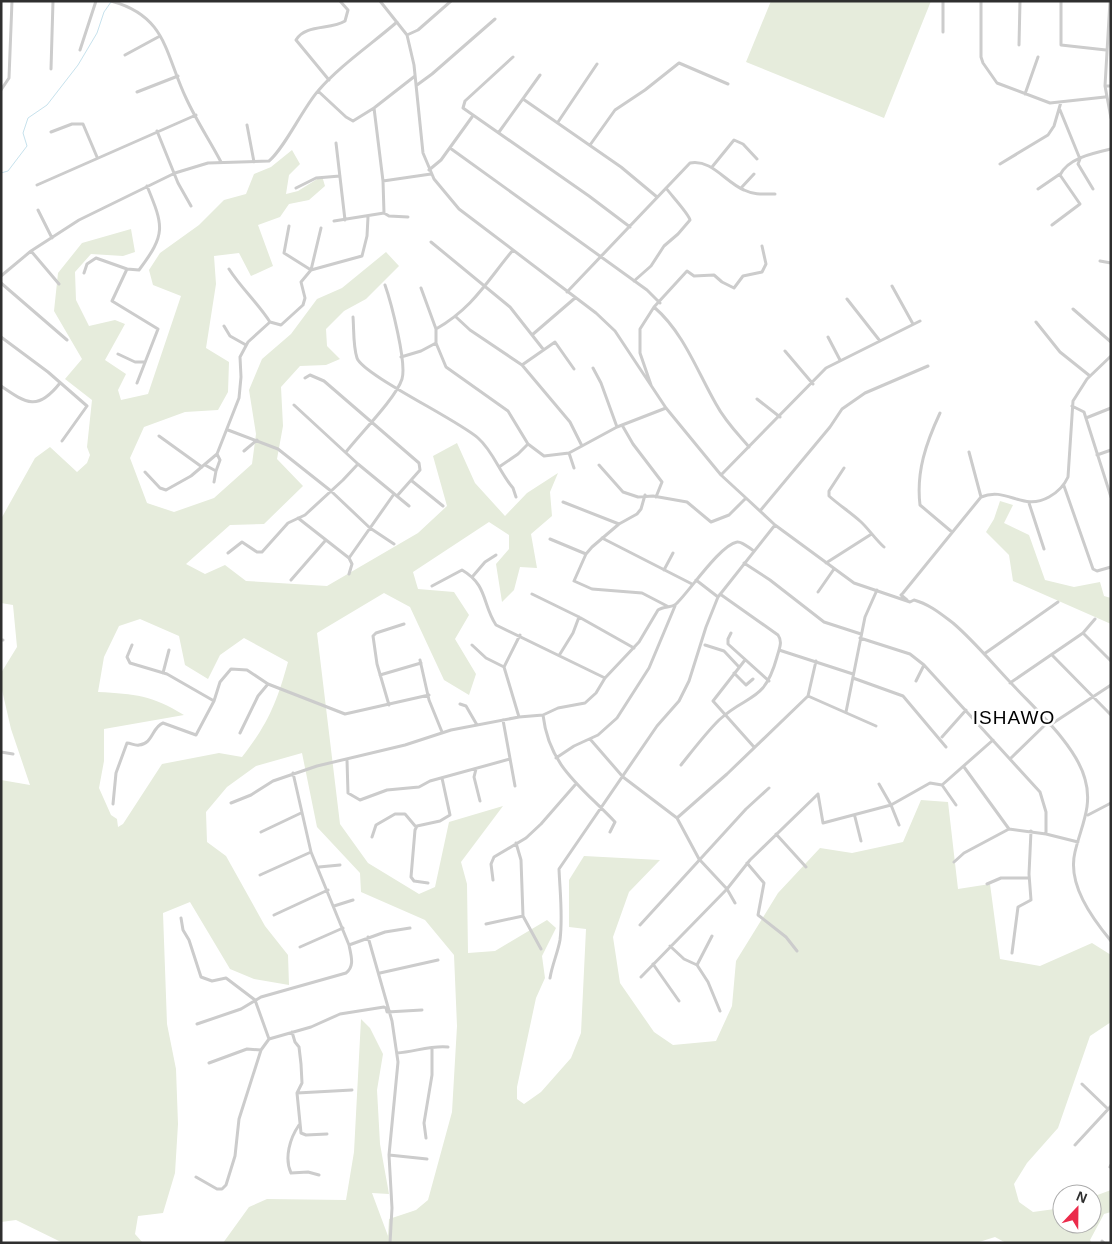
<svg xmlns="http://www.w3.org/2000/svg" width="1112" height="1244" font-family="Arial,sans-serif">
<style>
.green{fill:#e6ecdc;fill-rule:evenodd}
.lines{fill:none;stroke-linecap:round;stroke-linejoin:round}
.stream{stroke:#c7e2ed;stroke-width:1}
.minor{stroke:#ccc;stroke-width:3}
.labels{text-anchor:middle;stroke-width:5;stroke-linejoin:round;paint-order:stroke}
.quarter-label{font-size:19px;letter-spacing:1px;fill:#000;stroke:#fff}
</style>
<rect width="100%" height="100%" fill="#fff"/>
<!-- green -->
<path class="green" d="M771,1H931L884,118L746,62Z
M292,150L300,164L289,175L286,194L298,191L322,176L325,186L309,200L289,204L280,217L258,225L273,266L251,276L239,253L214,256L216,284L206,348L229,362L228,392L218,410L185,412L144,427L130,458L147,503L174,512L214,498L252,464L256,434L249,390L262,359L291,334L317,299L342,288L386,252L399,266L366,299L344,311L326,329L327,346L340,359L326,365L300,366L281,387L283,426L277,459L303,486L264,524L230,525L186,564L205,574L225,565L246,581L327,586L418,533L447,506L433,456L457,443L475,483L505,516L527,493L558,473L550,492L552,516L531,534L537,568L520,567L514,590L502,602L496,564L509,549V535L489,522L413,572L418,589L454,592L469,615L455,639L476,674L469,695L444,680L410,607L384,593L317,633L340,824L368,863L419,894L435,887L449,822L503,806L461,862L467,884L468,953L495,951L547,920L556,928L542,956L545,978L536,998L517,1087V1099L524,1104L541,1092L571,1058L581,1033L586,929L569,927V880L584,856L660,860L629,892L613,937L620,983L654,1032L673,1045L716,1041L732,1006L736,961L778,893L820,848L852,853L903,842L921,800L948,802L958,889L990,884L1000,959L1040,966L1092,943L1111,955V1022L1090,1036L1058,1128L1027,1163L1014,1184L1019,1202L1033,1212L1062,1208V1224H1092V1197L1111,1190V1212L1104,1214L1090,1240L1092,1243H1006L995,1237L976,1243H223L249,1207L267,1199L346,1200L354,1152L361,1019L370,1028L383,1054L377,1090L380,1144L389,1194L372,1193L388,1236L389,1219L416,1210L428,1200L452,1112L457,1026L454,955L425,920L361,892L360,873L317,827L302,753L256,766L227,787L206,812L207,842L226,856L265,926L288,955L289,985L254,979L230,969L190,902L163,913L167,1024L176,1069L178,1124L175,1173L163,1213L138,1216L135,1234L143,1243H63L16,1220L1,1222V780L30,785L11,729L2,690L1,673L17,647L13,605L1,603V519L35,458L50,447L77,472L87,463L90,455L87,447L92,400L65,379L82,359L54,311L58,273L82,243L131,229L135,252L123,256L91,254L75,272L76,300L89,326L115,320L125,324L105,360L126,374L118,390L121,400L148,394L181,296L153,285L149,270L160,253L199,225L224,200L246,194L254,174L271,167ZM140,619L179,636L185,665L208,679L220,655L244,638L288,662C277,702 268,724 242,757L219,753L162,764L123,824L118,827L117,819L111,815L99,788L104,761V729L184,715C151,695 136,694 98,692L104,657L119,626Z
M1000,501L1013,505L1004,523L1029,535L1045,580L1074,587L1100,582L1104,596L1111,598V624L1013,581L1009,555L986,532L994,519Z"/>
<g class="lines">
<!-- stream -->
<path class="stream" d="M1,173L8,171L27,146L23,133L28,118L47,105L78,65L97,33L104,12L111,2"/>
<!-- minor -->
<path class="minor" d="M111,1C167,16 165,54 186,98C196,120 210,141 221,162
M380,1L407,35L414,65L423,153L434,179L459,209L596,313L615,331L666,408L721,475L746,498L775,525L854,583L910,602L914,600C929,604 941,614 953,623C974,641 992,663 1011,683C1035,709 1076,745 1085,779C1093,806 1081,826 1075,852C1067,884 1092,918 1111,941
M943,1V32
M981,1V57L983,63L997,83L1050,103L1105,97
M1061,1V45L1106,50
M1110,1L1105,86L1111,118
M407,35L418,30L451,1
M1019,45L1020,1
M80,50L96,1
M125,55L160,36
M513,57L465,101L463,108L589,196L630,227
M51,69L53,1
M329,80L296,40C305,24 331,30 345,21L348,10L340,1
M417,85L432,74L495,19
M1105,86H1111
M1,90L9,78L12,1
M318,91L346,117L353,121L374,108L415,76
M137,92L178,76
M1025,94L1038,57
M523,99L621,167L657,197
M374,108L383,181L384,213
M1060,110L1080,159L1078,164L1093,189
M558,122L597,64
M247,125L254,162
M157,131L178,183L191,206
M51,132L72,124H83L97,157
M499,132L540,75
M336,143L345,220
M590,145L615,110L645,90L679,63L728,84
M450,148L647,290L660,303
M1000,164L1048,135L1054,126L1061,102
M712,167L734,140L743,144L757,159
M429,170L441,160L472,117
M383,181L431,174
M37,185L196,115
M296,188L316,178L340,176
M741,188L754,174
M1038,189L1060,174
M38,210L52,238
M334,221L384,213L389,216L408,217
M1052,225L1080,204L1060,175C1068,158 1094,153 1111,149
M289,226L284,253L311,270L362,256L367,236L368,217
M431,242L510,307L543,349
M31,251L59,284
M1100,261L1111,263
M229,269C241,288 258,303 270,322L281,325L303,305L305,298L301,282L311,270L321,228
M84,273L87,264L96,258L127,269
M1,276L31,251L79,220L175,173L208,163L269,161C284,149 303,108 318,91C338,67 373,43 397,22
M634,281L651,266L664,246L678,234L690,220C689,214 671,195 666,188
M1,283L67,340
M892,286L913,324
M421,288L436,329V343L446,367L508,411L528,444L544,456L569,453L617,427L666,408
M567,292L690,163C712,159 725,182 744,190C754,195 764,194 775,194
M847,299L880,341
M654,307C684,333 697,371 716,404C725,421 737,433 749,447
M1073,309L1111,342
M353,317C354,329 353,346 357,358C363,375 458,420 478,438C493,451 500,473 513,488L516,497
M456,317L470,330L522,365L570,422L582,446
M1036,322L1060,352L1090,376
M224,326L230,336L246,345
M436,329C473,308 487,281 513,250
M532,335L575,298
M1,337L48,372L87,406L62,441
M828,337L840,360
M785,351L813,384
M118,354L135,362H145
M401,357L421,351L436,343
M522,365L555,342L574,369
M593,368L601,383L617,427
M305,378L310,375L324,381L419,463L420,470L397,496
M137,383L158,329L112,301L127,269L139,270C166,234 164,227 147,186
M651,385L640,353V329L654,307L687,271L694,276L714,275L722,282L734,288L743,276L762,272L766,264L762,246
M1,386C27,404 38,411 60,383
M757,399L780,417
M294,405L358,464L409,506
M1072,406L1084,412L1111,497
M940,413C926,443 916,472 920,505L952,532
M1086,418L1111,408
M622,425L633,444L662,482L656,497
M228,430L278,449L331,491L370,528L394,544
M159,436L202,467
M244,451L257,440
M346,452C360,434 396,398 402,379C407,363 391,302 385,285
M969,452L981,497
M569,453L574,468
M1097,455L1111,450
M205,465L216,471L214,482
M599,465L623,492L638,497L653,496L687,502L711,522L729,515L746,498
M499,467L518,454L528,444
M844,468L829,491V496C839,505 850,512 860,521C868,528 875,539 884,547
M216,471L220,460L217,454
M145,472L160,488L166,490L191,476L217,454L239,398L241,377L240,357L248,342L270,322
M721,475L826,368L920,321
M412,481L443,506
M1064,486L1093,569L1097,571L1111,567
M645,495L641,509L637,514L619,524L592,547L586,554L574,581L592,589L642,593L667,606
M563,502L619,524
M1029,503L1044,549
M760,511L830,427L842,409L865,393L928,366
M298,518L349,558L394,494
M602,538L692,584
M550,539L586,554
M228,553L242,542L257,552H262L288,523L305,515L343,480L358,464
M349,558L352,564L349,574
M744,563L770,580L824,622L861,634
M826,563L870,535
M664,570L673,553
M473,576L485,562L496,555
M291,580L325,541
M696,580L718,597
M432,586L462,570C488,585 482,604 496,625L605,678
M818,592L834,569
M532,594L579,617L634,648
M907,600L901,595L903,593L981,497C1007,486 1022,512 1049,497C1058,492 1064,486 1068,477L1073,401L1087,379L1111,356
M731,633L728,639V644L769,681
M1083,633L1111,661
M860,638L910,654L924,665L1040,792L1046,812V834
M1,640H3
M132,645L127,657L130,663L167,674L214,701
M472,645L486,658L504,667
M705,645L724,651L739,667
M779,650L853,674
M560,654L573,633L579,617
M984,654L1058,602
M1052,655L1111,715
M420,660L429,700L442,732
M745,660L713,701L754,747
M163,673L169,650
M734,673L746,685L753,679
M380,675L421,663
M853,678L903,696L946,747
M916,681L924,665
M1010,683L1083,633L1095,619
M808,696L876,726
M460,704L466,706L477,725
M389,705L377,664L373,636L376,633L404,624
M846,712L865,617L877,590
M543,715C549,767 582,787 615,822L610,832
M519,717L504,667L520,635
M503,720L515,786
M1050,725L1111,685
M240,733L258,696L268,684
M942,737L966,710
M590,739L623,777L677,818L699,859L727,889L735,903
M1,752L13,754
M556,758L574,746L598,735L617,718L649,668L675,606
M1010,759L1047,723
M347,760L348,793L360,800L387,790L419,787L430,781L510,759
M681,765C693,750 705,734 719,720C748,693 764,704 777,657C779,649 783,642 778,635L720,594
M964,767L1009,829L1046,834L1078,842
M476,769L474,777L480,801
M879,784L891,805L899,825
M942,785L956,805
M818,794L823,823L891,805L930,783L942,785L993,740
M231,803L251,795L273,781L317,766L405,745L451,730L519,717L543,715L558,708L585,703L596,693L605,678L639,642L658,610C664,606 672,608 676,604C689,592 720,545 737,542C742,541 749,548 754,551
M113,804L116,773L127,743C131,743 135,746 139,745C153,744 152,727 163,723L196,735L214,701L220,682L231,669L247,670L268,684L345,714L429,695
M1088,815L1111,803
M855,817L861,841
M677,818L727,774L808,696L816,661
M261,832L301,813
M776,834L806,867
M372,837L376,825L395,814H405L416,827
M516,843L521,860L523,916L541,949
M954,862L964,853L1009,829
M747,863L764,883L758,915L786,937L797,951
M319,867L340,865
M260,875L311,852
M493,880L491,864L494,857L526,838L541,824L575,785
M428,883L414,881L411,877L415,830L417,826L440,821L450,815L442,778
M987,884L1001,878H1029
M334,906L353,900
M274,915L328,890
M181,918L183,930L189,940L201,977L212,981L226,978L255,1000L269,1039
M486,924L523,916
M640,925L746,809L769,788
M368,937L392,1021L398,1062L389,1155L392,1208L390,1243
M349,945L385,932L410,928
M670,946L684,959L697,965L708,982L720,1011
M300,947L343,928
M1012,953L1018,907L1031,900L1029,874L1031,831
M653,964L679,1001
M697,965L712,936
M380,973L438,960
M641,977L727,889L750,860L818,794
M550,978C552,965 558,952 560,940C563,916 560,893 559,869L657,726L679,701L689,681L706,627L718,597L775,525
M197,1024L241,1009L261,997L346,973C355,966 351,956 349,945L311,852L293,773
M292,1032L295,1042L299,1047L301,1064L302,1083L297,1093L301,1133L306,1135L327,1134
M397,1053C414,1052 431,1045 448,1047
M209,1063L247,1049L261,1050
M1082,1084L1108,1109
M297,1093L352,1090
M299,1125C290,1138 284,1158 291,1173L308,1172L319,1175
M426,1138L424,1123L432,1075V1048
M1075,1145L1111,1106
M389,1155L427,1159
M1110,1167L1111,1165
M196,1177L217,1189H222L226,1185L235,1156L239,1119L261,1050L269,1039L311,1027L340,1014L384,1007L386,1008L387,1012L422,1010
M1102,1241L1104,1243"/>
</g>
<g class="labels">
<!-- quarter labels -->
<g class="quarter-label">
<text x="1014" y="724">ISHAWO</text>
</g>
</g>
<!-- border -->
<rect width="1112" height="1244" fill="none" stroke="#2f2f2f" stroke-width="5"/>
<!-- north arrow -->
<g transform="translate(1077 1209) rotate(22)"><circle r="24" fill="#ffffff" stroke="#acacac"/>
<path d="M0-4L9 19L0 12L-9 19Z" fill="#eb2b4b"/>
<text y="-8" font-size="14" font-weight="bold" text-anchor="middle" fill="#2f2f2f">N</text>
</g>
</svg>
